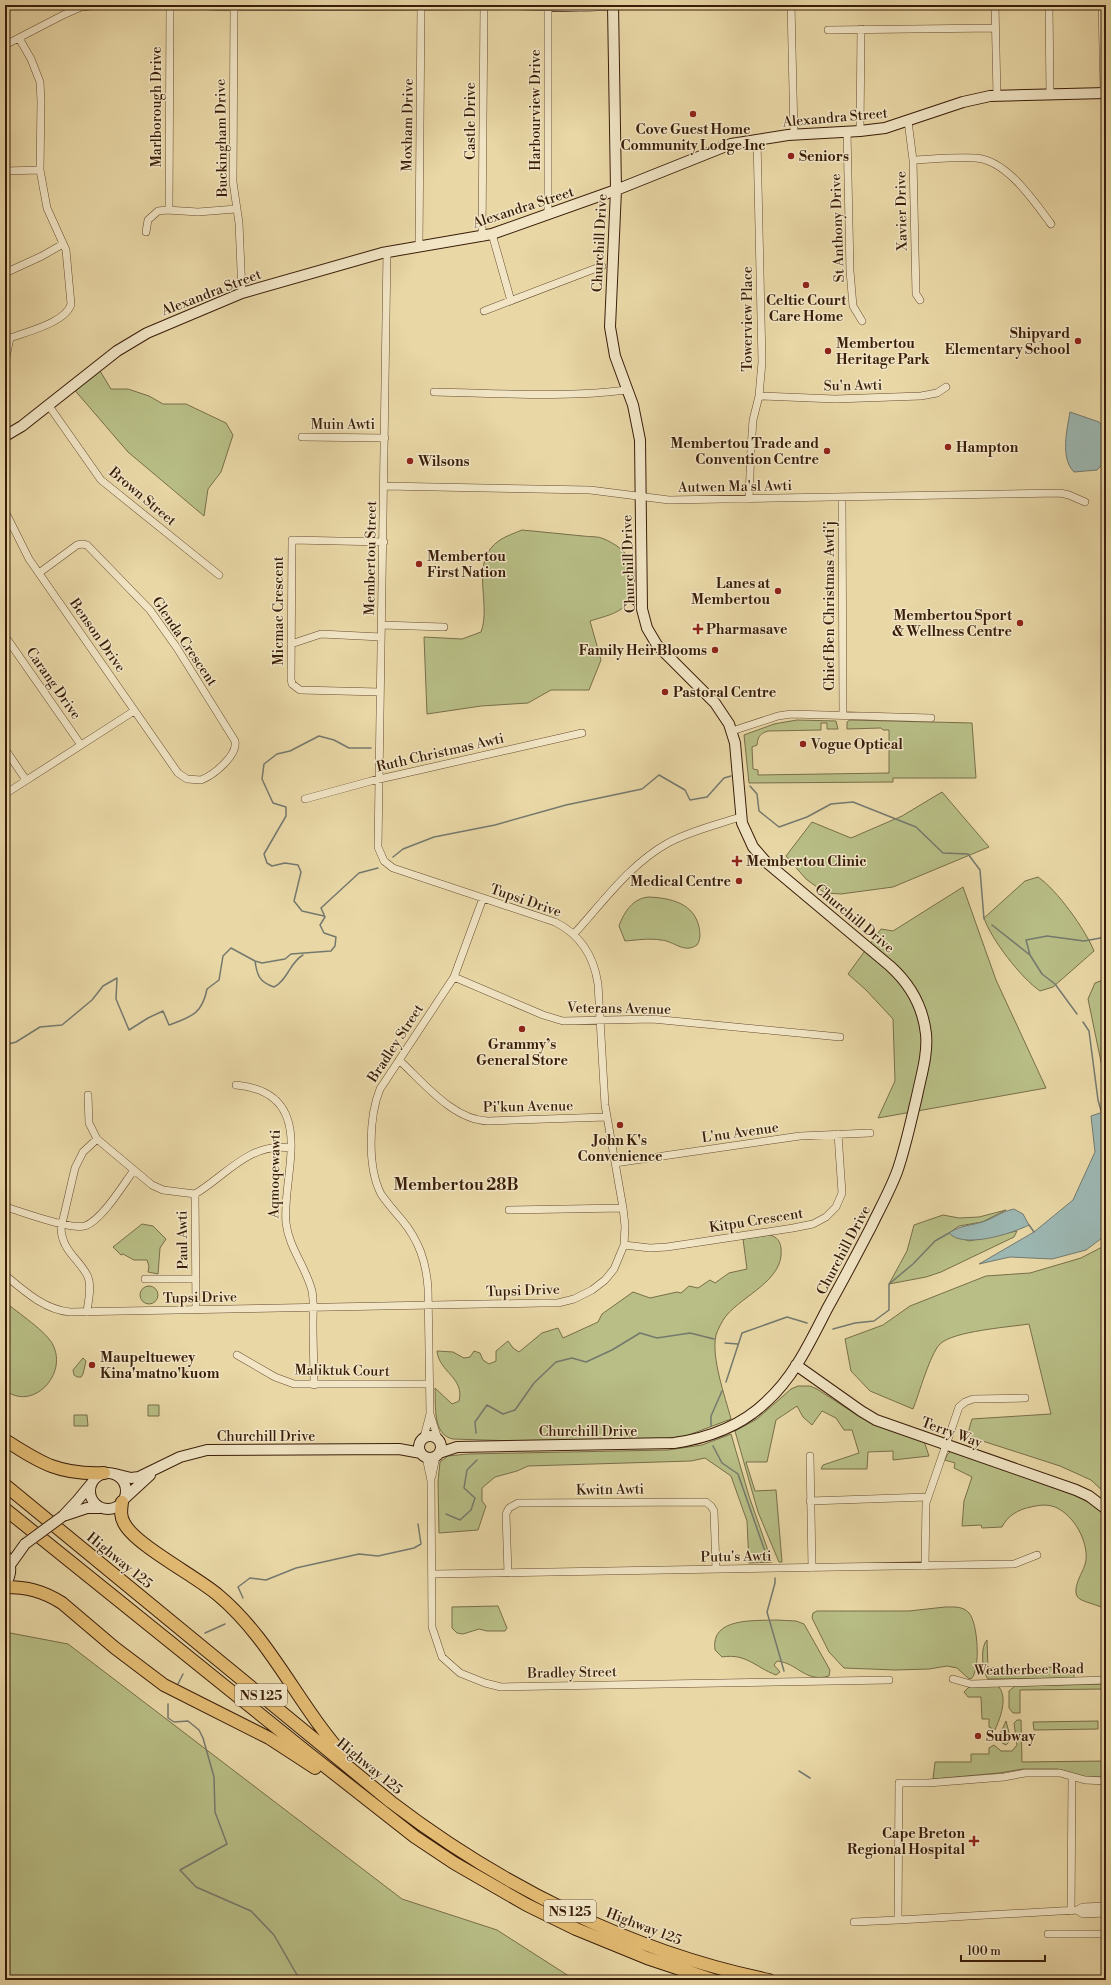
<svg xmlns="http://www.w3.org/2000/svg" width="1111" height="1985" font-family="'Libre Bodoni',serif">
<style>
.green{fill:#b8be86;stroke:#786e48}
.water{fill:#9cb7b2;stroke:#74796e}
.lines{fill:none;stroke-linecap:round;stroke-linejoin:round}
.stream{stroke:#74796e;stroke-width:1.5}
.street-casing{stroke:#654c30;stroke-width:8}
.secondary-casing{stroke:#391d09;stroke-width:12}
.highway-casing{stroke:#391d09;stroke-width:14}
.street{stroke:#f1e5c5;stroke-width:7}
.secondary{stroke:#f1e5c5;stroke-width:10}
.highway{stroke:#e4bc73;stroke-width:12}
.secondary-bridge-casing{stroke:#391d09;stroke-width:12;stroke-linecap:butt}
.secondary-bridge{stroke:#f1e5c5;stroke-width:10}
.poi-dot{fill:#8f2418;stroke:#f1e5c5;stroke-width:1.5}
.labels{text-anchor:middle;stroke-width:3;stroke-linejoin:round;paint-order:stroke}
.shield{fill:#f1e5c5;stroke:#705941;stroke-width:1}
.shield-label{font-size:13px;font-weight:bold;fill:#391d09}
.street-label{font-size:14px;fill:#391d09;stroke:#f1e5c5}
.poi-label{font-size:14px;font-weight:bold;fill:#391d09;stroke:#f1e5c5;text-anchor:start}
.quarter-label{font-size:16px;font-weight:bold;fill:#391d09;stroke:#f1e5c5}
</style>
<rect width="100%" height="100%" fill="#e9d7a6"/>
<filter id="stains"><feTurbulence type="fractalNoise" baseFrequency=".005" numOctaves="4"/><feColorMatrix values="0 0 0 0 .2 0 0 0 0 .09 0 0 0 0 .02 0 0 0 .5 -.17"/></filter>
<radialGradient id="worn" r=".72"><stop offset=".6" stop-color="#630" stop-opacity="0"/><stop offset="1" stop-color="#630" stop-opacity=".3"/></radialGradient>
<!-- green -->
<path class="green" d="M97,366L111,389H128L149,396L163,404H186L226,423L233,435L221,472L208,489L204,516L128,452L72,387Z
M522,530C542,532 563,534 583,536C590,537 598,536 604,539C625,548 638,563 634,586C630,612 612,614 590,621L601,660L589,690H551L528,703L481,706L427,714L424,637L462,639L481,632C492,603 468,561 500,540C506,536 515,533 522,530Z
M797,720L836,721L838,729H827V723H821V730L768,731C759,734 758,737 757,745L752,747L753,769L758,770V775L889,773V730H883L881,728L847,729V722L850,720L972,723L976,778H893V782L749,783L744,735L774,724Z
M942,792L989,847L893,887L841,894L825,893L806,879L786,856L812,822L851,838L902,816Z
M1038,877C1057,890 1085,929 1094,951L1053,987L1040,991C1021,978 991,939 984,918L1025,881Z
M963,887L996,980L1046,1088L878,1118L895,1081L893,1019L866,990L848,974L881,929L893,931Z
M649,897C670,898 694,903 699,927C700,933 701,939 697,945C684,954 674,941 661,940C649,938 637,940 625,941L619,926C624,912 633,898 649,897Z
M1106,979V1086L1088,999L1095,983Z
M1006,1210L982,1222L959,1226L949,1233L969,1241L1017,1231L1014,1237L941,1272L926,1277L889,1284L907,1251L914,1225L943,1215L959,1218L979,1217Z
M142,1224L153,1226L166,1239L160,1248L158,1274L148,1272L149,1266L147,1260H134L123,1254L121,1255L113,1247Z
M770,1235C777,1237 780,1241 781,1248C785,1280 743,1295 726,1316C722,1321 718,1329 716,1335C711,1358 725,1396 731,1419L686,1436L663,1439L516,1441L453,1439C432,1435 436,1405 435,1388L452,1404L459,1401C465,1378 439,1372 437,1351L453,1352L464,1358L470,1357L474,1351L480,1353L483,1360L489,1364L496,1361V1351L508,1341L513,1348L519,1352L542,1333L558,1328L563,1338L598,1322L602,1314L633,1292L650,1298L677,1292L681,1293L689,1286L698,1288L710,1280L715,1283L729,1273L747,1269L743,1239Z
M1106,1245V1494L1091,1480L1060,1466L967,1436L972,1419L1051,1414L1029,1324C1010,1327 953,1331 940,1344C930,1354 919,1394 913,1409L870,1391L851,1371L845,1339L883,1325L910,1306L986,1276L1030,1273L1081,1258Z
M140 1295a9 9 0 1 1 18 0a9 9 0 1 1-18 0Z
M5,1302C17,1312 47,1332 53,1345C68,1375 32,1412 5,1390Z
M83,1358L86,1361L83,1374L81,1377H77L74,1375L73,1370Z
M798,1386H810L817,1389L860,1417L924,1441L929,1456L893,1460V1451L868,1452L867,1469H821L823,1465L859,1453L852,1430H844L836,1418L822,1411L812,1425L803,1417L797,1406L776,1420L767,1462H746L755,1491L776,1490L782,1562H779L758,1512L735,1431L757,1419L791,1389Z
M148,1405H159V1416H148Z
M74,1415H87L88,1426H74Z
M731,1434L749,1496L772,1562L749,1563L747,1521L731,1476L705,1458L691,1461L528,1466L517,1471L495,1477L482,1488V1501L486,1506L478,1530L439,1533L438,1482L440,1462L448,1456L468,1454L668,1450L702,1445Z
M951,1451L959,1452C983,1461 1008,1471 1032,1480C1057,1489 1088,1496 1106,1517V1610C1099,1604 1079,1602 1077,1596C1072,1586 1085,1570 1086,1560C1088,1541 1074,1515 1055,1507C1047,1504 1039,1505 1031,1507C1019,1509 1007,1516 1002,1527L982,1528L981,1525L962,1526L964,1501L972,1477L954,1468L955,1463L945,1460L947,1455Z
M498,1606L507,1628L505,1631H487L479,1629L463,1634L457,1633L452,1628V1607Z
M945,1607C954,1607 963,1606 969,1613C978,1623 981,1670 971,1679L968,1678L957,1668L947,1666L929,1669L895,1670L844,1668L829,1652L812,1618L813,1613L817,1611H909Z
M776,1620L796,1621L804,1624L830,1670L829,1676C805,1683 798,1663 777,1661L774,1665L780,1672L776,1675C755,1667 746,1653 722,1657L715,1650C710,1617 755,1621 776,1620Z
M5,1632L68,1644L402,1899L497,1930L575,1980H5Z
M987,1640L988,1668L1074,1667V1678L988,1679C982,1672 980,1646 987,1640Z
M1106,1684V1689L1020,1690V1713H1013L1009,1708V1691L1015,1686Z
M997,1686L999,1687C1008,1699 1000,1718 995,1730L989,1727V1719H982L981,1697H968L964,1692L969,1687Z
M1017,1720H1021L1022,1762L1106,1761V1777H1085L1058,1769H1023L999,1773L933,1779L935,1762H971V1754H989V1748L994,1745L1001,1751H1012L1017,1745L1014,1723Z
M1006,1721L1011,1740L1006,1745L1002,1743L1000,1734Z
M1098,1721V1729L1034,1730L1033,1722Z"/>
<!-- water -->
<path class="water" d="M1070,412L1099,422L1106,431V460L1097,470L1074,472C1060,458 1067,430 1070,412Z
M1106,1111V1235L1086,1250L1052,1259L1010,1257L979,1264L1034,1232L1073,1200L1095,1152L1091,1116Z
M1014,1209L1023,1214L1029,1225C1011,1234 963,1249 949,1233C961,1225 969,1226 982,1222C993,1219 1002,1211 1014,1209Z"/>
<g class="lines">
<!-- stream -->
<path class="stream" d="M750,786L757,794L759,811L779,827L807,817L831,804L853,802L916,827L943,853L968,854L980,870L984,919
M393,857L403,849L434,837L495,825L566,805L642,789L659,775L685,790L690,800L707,797L724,778L731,776
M324,916L302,911L294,901L301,872L298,865L285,863L272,866L267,863L264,854L286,816V807L273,803L262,779L264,764L277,754L290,751L319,736L334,740L349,748H371
M325,917L321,908L359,873L378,868
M992,925L1030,955
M255,961C257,975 259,982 274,987C287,981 290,962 303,955
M1077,1014L1055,984L1042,974L1030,955L1026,940L1047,936L1084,941L1106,937
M1083,1022L1089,1031L1098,1100L1102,1114
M5,1045L16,1042L40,1027L62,1025L92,1000L103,986L117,978L116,999L129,1030L148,1018L163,1011L169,1025C190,1017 202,1015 207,989L219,980L223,956L231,948L255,961L262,963L285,959L291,954L331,951L335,946L336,937L324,933L320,925L325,917
M1029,1225L1034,1232
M833,1329L855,1323L874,1321L889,1310V1284L913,1264L935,1241L949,1233
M725,1343L738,1344
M726,1382L742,1333L787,1317L807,1323
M711,1426V1416L722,1391
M476,1433L475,1422L487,1405L503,1414L515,1410L534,1383L556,1362L572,1358L586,1362L612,1350L640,1333L657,1338L690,1333L714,1339
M713,1446L722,1463L738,1474L768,1560
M446,1514L460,1520L471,1510L475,1498L464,1488L467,1470L477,1460
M775,1578V1583L767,1612L784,1671
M243,1598L238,1587L250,1578L266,1580L296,1568L359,1554L378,1556L414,1548L421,1544L418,1524
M205,1633L225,1624
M178,1684L183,1674
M168,1704V1718L174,1722L188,1721L199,1730L203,1738L214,1777L215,1812L227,1844L180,1870L196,1887L251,1911L274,1935L297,1975L315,1980
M799,1771L810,1778"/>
<!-- street casing -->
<g class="street-casing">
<path id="street" d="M173,5L234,7L519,6L581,8L613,6
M791,5L794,134
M995,5L997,96
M1049,5L1050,94
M1102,5L1104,93
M234,7L233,182L239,223L242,293
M828,30L995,28
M5,45L65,14L81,7L102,5
M908,121L913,160L916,294L920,300
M847,131L850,271L853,306L862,321
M860,131L861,29
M913,160C933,159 954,157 975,158C1006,159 1034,201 1051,224
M5,171L40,170
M169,210L170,5
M548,215V5
M146,232L148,220L158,211L167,210L198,212L236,209
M492,234L511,301
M482,237L484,5
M419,245L421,5
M5,273L42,256L63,244
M484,311L602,266
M5,362L10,338C26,332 67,322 71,304L66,250L47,208L40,170L41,101L40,82L31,59L19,38
M434,392C498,393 564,398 627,390
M759,396L835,399L921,396L937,393L946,387
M49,406L101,480L219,575
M302,437L385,438
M384,486L590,490L669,500L1060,493L1069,495L1085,502
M842,497L843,715
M749,499L751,448L753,420L759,396L762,362L757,139
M5,511L29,559L178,773L187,779L201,780C214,775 238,755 235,741L177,648L150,610L87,545L82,544L77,545L39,573
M381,625L444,627
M5,636L81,745
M291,644L321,634L381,637
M380,692L300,690L292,684L291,679L292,540L384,542
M732,731L778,716L791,714L931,718
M5,749L26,780
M5,794L134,711
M305,799L371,781L582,733
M574,934C603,902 630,864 668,843C690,831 716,825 740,817
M454,977L543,1015L563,1021L652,1019L840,1037
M399,1060C424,1083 453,1120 488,1121L607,1117
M236,1085C257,1087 277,1094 286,1115C299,1145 283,1190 286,1223C289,1248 306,1267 312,1291C314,1301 313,1313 313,1324C313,1344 314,1364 314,1385
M88,1095L89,1123L97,1139L152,1185L163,1190L195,1194C224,1177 251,1141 290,1148
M615,1163L800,1136L870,1133
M195,1194L196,1310
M9,1208C25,1213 71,1230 85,1226C102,1220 123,1185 134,1170
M509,1210L623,1208
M624,1245L650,1248L667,1247L793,1228L813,1224L826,1217L836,1207L842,1193L838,1134
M5,1275C24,1291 45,1310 70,1312L541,1303H558L574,1299L592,1290L605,1280L614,1269L624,1245L625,1226L623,1208L605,1105L598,984C594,957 581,935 555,922L393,868L384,861L378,847L387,251
M145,1279H196
M87,1312C88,1302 92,1287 88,1277C80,1259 62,1252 61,1228L75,1168L83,1152L97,1139
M237,1355L275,1377L294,1384H429
M430,1414L438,1439
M424,1437L430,1414L428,1288C426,1261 419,1241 402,1220C395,1212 387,1203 381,1194C367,1167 369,1116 380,1089L454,977L483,898
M810,1456L812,1568
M426,1457L431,1481L432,1627L442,1657L460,1673L485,1683L501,1687L889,1680
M432,1476L436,1456
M810,1501L927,1497
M925,1566L926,1503L959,1407L965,1402L973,1399L1025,1398
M508,1573L506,1514L509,1508L518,1503L706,1502L711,1506L714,1511L716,1569
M433,1574L1014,1564L1037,1555
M953,1679L971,1684L1106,1680
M1106,1781L1085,1780L1060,1773H1025L1004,1777L928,1783H899L898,1920L1077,1910L1083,1907L1106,1906
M1077,1910L1083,1914L1106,1913
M1071,1911L1072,1777
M854,1922L898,1920
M1048,1934H1106"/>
</g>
<!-- secondary casing -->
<g class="secondary-casing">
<path id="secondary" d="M5,436L22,426L117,351L147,333L242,293L382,253L492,234L616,190L731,144L788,135L860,131L885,128L963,102L990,96L1106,93
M796,1365L861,1411L876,1420L1076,1490L1089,1496L1106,1509
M419 1447a11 11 0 1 1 22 0a11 11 0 1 1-22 0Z
M439,1453L457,1447L674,1443C708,1438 740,1427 766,1402C794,1377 810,1342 827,1309C842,1282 857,1254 871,1227C880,1208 891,1189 898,1169C906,1145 911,1121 917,1096C921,1076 928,1055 926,1034C923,1007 910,984 890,966L766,862L753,847L742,823L735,743L729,724L715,703L657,645L647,628L642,609L640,440L633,405L615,356L610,327L616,190L613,5
M90 1491a18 18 0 1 1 36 0a18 18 0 1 1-36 0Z
M115,1474L131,1478L139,1477L180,1457L207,1450L399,1449L421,1453
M125,1498L150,1475
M66,1515L87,1508H100
M63,1516L77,1501L91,1484
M5,1555C12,1564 12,1575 5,1584
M10,1565L25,1544"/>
</g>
<!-- highway casing -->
<g class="highway-casing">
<path id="highway" d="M5,1440C41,1463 59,1475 104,1473
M5,1485L391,1802C501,1886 632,1952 769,1980
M122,1502C121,1510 120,1516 124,1523C135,1545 196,1576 218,1595C271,1639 299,1707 346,1758
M5,1509L308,1753L415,1837L454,1863L527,1905L576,1929L647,1958L713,1980
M5,1587C27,1587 43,1591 62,1603L115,1648L164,1685L269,1738L315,1768"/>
</g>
<!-- street -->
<use href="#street" class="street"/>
<!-- secondary -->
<use href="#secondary" class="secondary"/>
<!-- highway -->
<use href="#highway" class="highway"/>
<!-- secondary-bridge casing -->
<g class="secondary-bridge-casing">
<path id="secondary-bridge" d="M25,1544L63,1516"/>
</g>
<!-- secondary-bridge -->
<use href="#secondary-bridge" class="secondary-bridge"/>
</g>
<!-- markers -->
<g class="poi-dot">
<circle cx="693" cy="114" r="4"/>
<circle cx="791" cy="156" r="4"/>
<circle cx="806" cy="285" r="4"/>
<circle cx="1078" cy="341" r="4"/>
<circle cx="828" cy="351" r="4"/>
<circle cx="948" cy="447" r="4"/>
<circle cx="827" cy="451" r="4"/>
<circle cx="410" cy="461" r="4"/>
<circle cx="419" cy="564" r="4"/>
<circle cx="778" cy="591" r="4"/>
<circle cx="1020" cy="623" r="4"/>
<path d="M696 623h4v4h4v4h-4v4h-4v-4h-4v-4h4z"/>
<circle cx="715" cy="650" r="4"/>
<circle cx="665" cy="692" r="4"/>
<circle cx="803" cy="744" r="4"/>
<path d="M735 855h4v4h4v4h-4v4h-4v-4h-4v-4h4z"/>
<circle cx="739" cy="881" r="4"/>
<circle cx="522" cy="1029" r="4"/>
<circle cx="620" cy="1125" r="4"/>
<circle cx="92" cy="1365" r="4"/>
<circle cx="978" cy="1736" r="4"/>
<path d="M972 1835h4v4h4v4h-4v4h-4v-4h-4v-4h4z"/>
</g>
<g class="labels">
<!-- shield labels -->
<g class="shield">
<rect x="235" y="1684" width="52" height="22" rx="3"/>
<rect x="544" y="1900" width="52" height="22" rx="3"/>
</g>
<g class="shield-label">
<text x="261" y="1700">NS 125</text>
<text x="570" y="1916">NS 125</text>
</g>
<!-- street labels -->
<g class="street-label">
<text transform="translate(156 107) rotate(-90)" y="5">Marlborough Drive</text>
<text transform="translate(535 110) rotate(-90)" y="5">Harbourview Drive</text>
<text transform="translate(835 117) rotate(-5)" y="5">Alexandra Street</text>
<text transform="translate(470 121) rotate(-90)" y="5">Castle Drive</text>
<text transform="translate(407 125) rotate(-89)" y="5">Moxham Drive</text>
<text transform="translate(221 138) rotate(-91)" y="5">Buckingham Drive</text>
<text transform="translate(523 207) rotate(-18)" y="5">Alexandra Street</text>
<text transform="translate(901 211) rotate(-91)" y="5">Xavier Drive</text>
<text transform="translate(837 228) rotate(-92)" y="5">St Anthony Drive</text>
<text transform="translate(599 243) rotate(-87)" y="5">Churchill Drive</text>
<text transform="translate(211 292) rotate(-21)" y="5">Alexandra Street</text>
<text transform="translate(747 319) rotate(-90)" y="5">Towerview Place</text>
<text transform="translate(853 385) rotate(-1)" y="5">Su'n Awti</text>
<text x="343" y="429">Muin Awti</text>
<text transform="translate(735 486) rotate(-1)" y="5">Autwen Ma'sl Awti</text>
<text transform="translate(143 496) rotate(40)" y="5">Brown Street</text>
<text transform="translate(370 558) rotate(-89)" y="5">Membertou Street</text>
<text transform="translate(628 564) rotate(-92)" y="5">Churchill Drive</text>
<text transform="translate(829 606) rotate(-90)" y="5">Chief Ben Christmas Awti'j</text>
<text transform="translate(278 611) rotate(-90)" y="5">Micmac Crescent</text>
<text transform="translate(98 635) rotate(55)" y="5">Benson Drive</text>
<text transform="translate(185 641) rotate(56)" y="5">Glenda Crescent</text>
<text transform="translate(54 683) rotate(55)" y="5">Carang Drive</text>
<text transform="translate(440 752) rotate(-13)" y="5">Ruth Christmas Awti</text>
<text transform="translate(526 900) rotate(19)" y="5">Tupsi Drive</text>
<text transform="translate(855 918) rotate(40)" y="5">Churchill Drive</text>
<text transform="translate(619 1008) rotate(1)" y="5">Veterans Avenue</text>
<text transform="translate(395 1043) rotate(-57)" y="5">Bradley Street</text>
<text transform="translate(528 1106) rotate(-1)" y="5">Pi'kun Avenue</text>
<text transform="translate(740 1132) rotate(-8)" y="5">L'nu Avenue</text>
<text transform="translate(274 1174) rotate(-89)" y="5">Aqmoqewawti</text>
<text transform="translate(756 1220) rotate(-9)" y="5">Kitpu Crescent</text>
<text transform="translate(182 1240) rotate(-91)" y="5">Paul Awti</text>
<text transform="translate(843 1250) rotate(-62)" y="5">Churchill Drive</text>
<text transform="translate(523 1290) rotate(-2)" y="5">Tupsi Drive</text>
<text transform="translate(200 1297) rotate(-1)" y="5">Tupsi Drive</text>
<text transform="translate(342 1370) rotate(1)" y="5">Maliktuk Court</text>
<text x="588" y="1436">Churchill Drive</text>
<text transform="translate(952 1432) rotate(20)" y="5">Terry Way</text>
<text x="266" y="1441">Churchill Drive</text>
<text transform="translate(610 1489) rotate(-1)" y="5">Kwitn Awti</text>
<text transform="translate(736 1556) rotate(-1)" y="5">Putu's Awti</text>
<text transform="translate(120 1560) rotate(39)" y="5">Highway 125</text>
<text transform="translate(1029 1669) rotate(-1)" y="5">Weatherbee Road</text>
<text transform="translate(572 1672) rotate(-1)" y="5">Bradley Street</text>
<text transform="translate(370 1766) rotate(39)" y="5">Highway 125</text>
<text transform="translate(644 1926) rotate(21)" y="5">Highway 125</text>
</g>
<!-- poi labels -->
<g class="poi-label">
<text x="693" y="134" text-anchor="middle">Cove Guest Home<tspan x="693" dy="16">Community Lodge Inc</tspan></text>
<text x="799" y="161">Seniors</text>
<text x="806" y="305" text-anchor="middle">Celtic Court<tspan x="806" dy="16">Care Home</tspan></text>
<text x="1070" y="338" text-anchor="end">Shipyard<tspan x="1070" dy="16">Elementary School</tspan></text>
<text x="836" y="348">Membertou<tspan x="836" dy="16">Heritage Park</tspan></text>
<text x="819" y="448" text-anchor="end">Membertou Trade and<tspan x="819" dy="16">Convention Centre</tspan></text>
<text x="956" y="452">Hampton</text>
<text x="418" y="466">Wilsons</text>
<text x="427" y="561">Membertou<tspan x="427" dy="16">First Nation</tspan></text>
<text x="770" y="588" text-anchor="end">Lanes at<tspan x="770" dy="16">Membertou</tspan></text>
<text x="1012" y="620" text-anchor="end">Membertou Sport<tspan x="1012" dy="16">&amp; Wellness Centre</tspan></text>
<text x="706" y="634">Pharmasave</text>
<text x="707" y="655" text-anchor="end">Family HeirBlooms</text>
<text x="673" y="697">Pastoral Centre</text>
<text x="811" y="749">Vogue Optical</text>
<text x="746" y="866">Membertou Clinic</text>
<text x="731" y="886" text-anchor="end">Medical Centre</text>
<text x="522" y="1049" text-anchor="middle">Grammy’s<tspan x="522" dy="16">General Store</tspan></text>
<text x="620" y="1145" text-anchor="middle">John K's<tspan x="620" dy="16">Convenience</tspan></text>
<text x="100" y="1362">Maupeltuewey<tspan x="100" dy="16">Kina'matno'kuom</tspan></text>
<text x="986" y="1741">Subway</text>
<text x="965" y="1838" text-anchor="end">Cape Breton<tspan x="965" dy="16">Regional Hospital</tspan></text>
</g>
<!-- quarter labels -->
<g class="quarter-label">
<text x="456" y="1190">Membertou 28B</text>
</g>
</g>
<!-- margin -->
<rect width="1111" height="1985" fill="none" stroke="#e9d7a6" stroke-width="20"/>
<rect x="6" y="6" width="1099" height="1973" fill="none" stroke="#391d09" stroke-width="2"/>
<rect x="10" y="10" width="1091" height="1965" fill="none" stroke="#391d09"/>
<!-- scale -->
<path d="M961 1955v6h84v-6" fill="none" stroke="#391d09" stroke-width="2"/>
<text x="967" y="1955" font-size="12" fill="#391d09" stroke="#f1e5c5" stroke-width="3" paint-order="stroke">100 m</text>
<rect width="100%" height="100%" filter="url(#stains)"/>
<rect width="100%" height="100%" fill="url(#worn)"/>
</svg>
